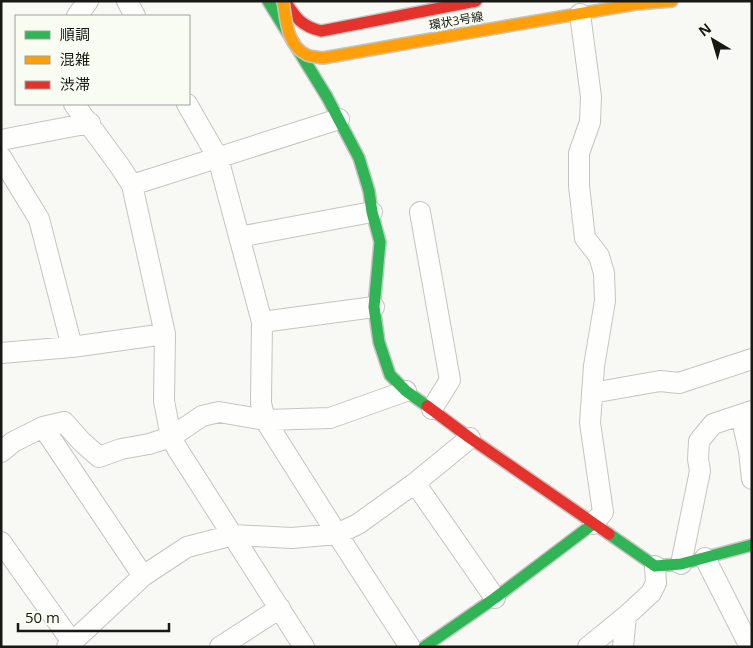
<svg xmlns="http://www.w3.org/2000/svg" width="753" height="648" font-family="'Open Sans','Noto Sans JP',sans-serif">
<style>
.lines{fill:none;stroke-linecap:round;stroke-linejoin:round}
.street-casing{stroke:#c4c5c1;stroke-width:22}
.fast-casing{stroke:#c4c5c1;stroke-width:14}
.slow-casing{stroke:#c4c5c1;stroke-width:14}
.jam-casing{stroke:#c4c5c1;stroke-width:14}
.street{stroke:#fefefd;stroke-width:20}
.fast{stroke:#30b455;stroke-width:11}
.slow{stroke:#ff9f0a;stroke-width:11}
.jam{stroke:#e5322d;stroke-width:11}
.slow-bridge-casing{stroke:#c4c5c1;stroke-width:14;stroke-linecap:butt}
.slow-bridge{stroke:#ff9f0a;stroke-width:11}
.labels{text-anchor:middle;stroke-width:4.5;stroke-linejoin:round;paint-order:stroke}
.street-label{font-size:12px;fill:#181915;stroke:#f9fcf1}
</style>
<rect width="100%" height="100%" fill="#f8f9f4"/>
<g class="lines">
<!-- street casing -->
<g class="street-casing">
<path id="street" d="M127,1L135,16
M580,14L591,97L590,122L579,153V186L585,238L599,256L604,273L605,301L594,366L590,423L603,512L593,524
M77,16L88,1
M74,104L119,165L132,185L165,334L164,401L171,437L178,450L304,647
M187,104L218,158L262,322L261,403L265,420L337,534L410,647
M1,140L90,123
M1,157L39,219L72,347
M132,185L339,119
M420,212L450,380L432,409
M239,237L372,212
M262,322L374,307
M1,353L72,347L165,334
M592,393L660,381L679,383L752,359
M741,415L749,451L752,479
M1,452L13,442L43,427
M415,483L495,598
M1,542L72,642
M705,558L750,647
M681,564L700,471L698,459L699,441L713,424L752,411
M143,576L43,427L64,422L82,442L99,457L121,449L149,444L171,437L202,416L219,412L265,420L330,418L406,391
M67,647L143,576L187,547L233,535L292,538L337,534L358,524L415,483L470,438
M220,647L280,608
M588,647L626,616
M623,647L626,616L651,593L656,583L655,566"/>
</g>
<!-- fast casing -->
<g class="fast-casing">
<path id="fast" d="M268,1L327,97L359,158L369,191L372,212L380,242L374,307L379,342L390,375L406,391L427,406
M609,534L655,566L681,564L752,545
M424,647L495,598L593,524"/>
</g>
<!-- slow casing -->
<g class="slow-casing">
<path id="slow" d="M420,41L636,4L672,1"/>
</g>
<!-- jam casing -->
<g class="jam-casing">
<path id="jam" d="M285,1C296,18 301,26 321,31L476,1
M427,406L470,438L609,534"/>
</g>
<!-- street -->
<use href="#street" class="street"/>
<!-- fast -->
<use href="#fast" class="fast"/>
<!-- slow -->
<use href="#slow" class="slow"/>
<!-- jam -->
<use href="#jam" class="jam"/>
<!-- slow-bridge casing -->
<g class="slow-bridge-casing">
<path id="slow-bridge" d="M283,1C286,20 287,46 307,55C312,57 318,57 323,58L420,41"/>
</g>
<!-- slow-bridge -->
<use href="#slow-bridge" class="slow-bridge"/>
</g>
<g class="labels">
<!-- street labels -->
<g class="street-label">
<text transform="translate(456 21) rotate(-10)" y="4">環状3号線</text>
</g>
</g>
<!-- border -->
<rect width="753" height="648" fill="none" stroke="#181915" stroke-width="5"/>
<!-- legend -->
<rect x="15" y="15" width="175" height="90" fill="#f9fcf1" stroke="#9fa199"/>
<rect x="25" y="31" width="25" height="8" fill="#30b455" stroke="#9fa199"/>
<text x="60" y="40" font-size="15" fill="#181915">順調</text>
<rect x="25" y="56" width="25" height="8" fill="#ff9f0a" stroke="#9fa199"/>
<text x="60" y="65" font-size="15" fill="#181915">混雑</text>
<rect x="25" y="81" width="25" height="8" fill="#e5322d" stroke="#9fa199"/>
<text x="60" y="90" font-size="15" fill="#181915">渋滞</text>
<!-- north arrow -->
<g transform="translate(713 40) rotate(322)" stroke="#f9fcf1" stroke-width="4" paint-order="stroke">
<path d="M0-4L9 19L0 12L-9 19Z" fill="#181915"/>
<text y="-8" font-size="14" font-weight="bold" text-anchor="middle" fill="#181915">N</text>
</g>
<!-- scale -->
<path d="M18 623v8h151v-8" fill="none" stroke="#181915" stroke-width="2.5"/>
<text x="25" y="623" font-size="15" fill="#181915" stroke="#f9fcf1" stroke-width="4" paint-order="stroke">50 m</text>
</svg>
